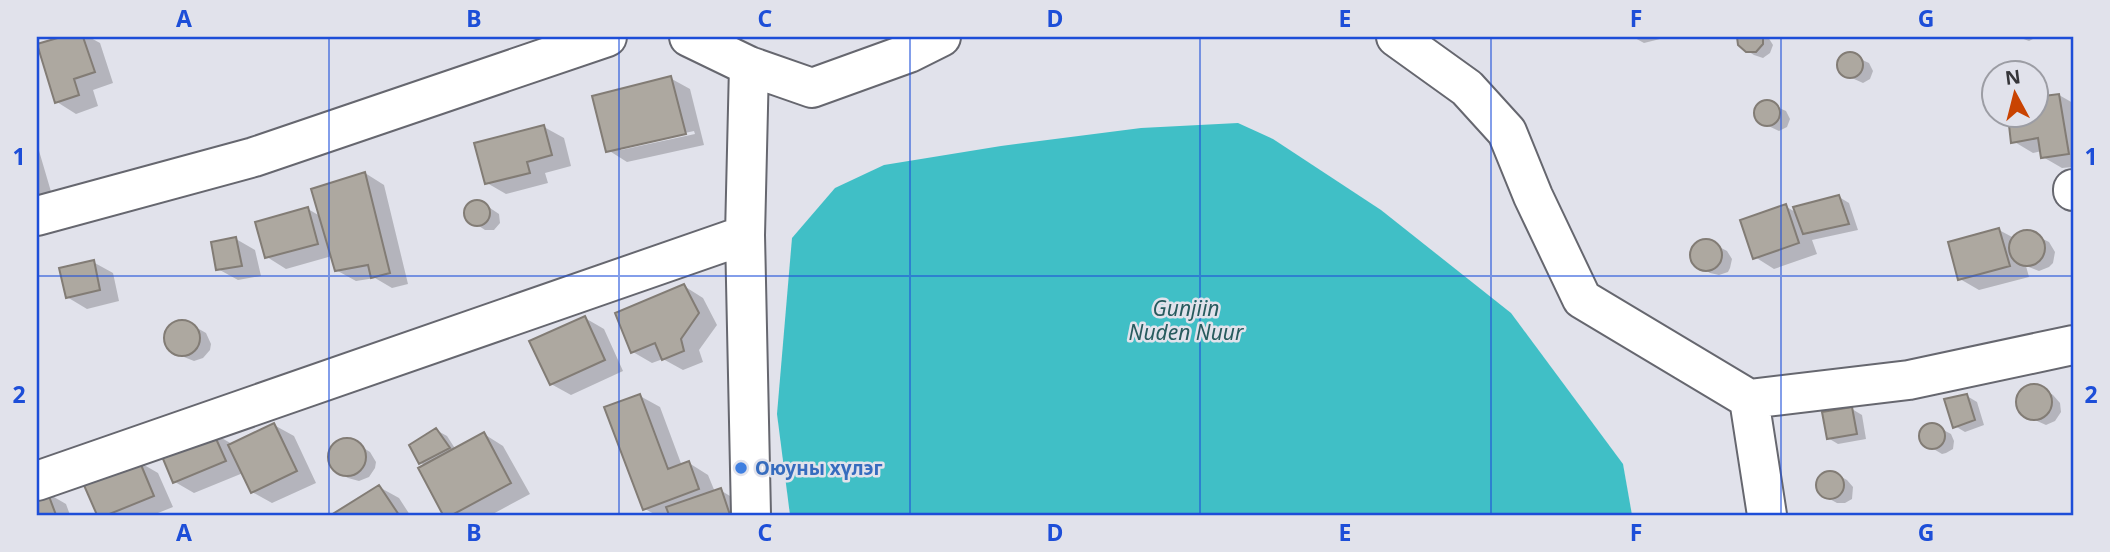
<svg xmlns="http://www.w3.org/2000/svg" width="2110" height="552" font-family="'Noto Sans',sans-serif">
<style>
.water{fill:#40bfc6}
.shadow{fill:#0003;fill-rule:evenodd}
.building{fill:#ada8a0;stroke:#827c75;stroke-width:2}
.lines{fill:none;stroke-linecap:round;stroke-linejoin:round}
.minor-casing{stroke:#66676f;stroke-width:42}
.minor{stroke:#fff;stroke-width:38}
.grid{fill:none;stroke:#1d4ed8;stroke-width:2;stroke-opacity:0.55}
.shop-dot{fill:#3f7fe0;stroke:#e1e2eb;stroke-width:2.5}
.labels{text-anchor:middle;stroke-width:5;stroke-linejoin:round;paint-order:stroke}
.shop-label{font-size:19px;font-weight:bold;fill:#366cbe;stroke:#e1e2eb;text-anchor:start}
.water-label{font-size:21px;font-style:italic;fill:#275b5e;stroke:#e1e2eb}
.neatline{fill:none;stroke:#1d4ed8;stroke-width:2.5}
.grid-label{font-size:23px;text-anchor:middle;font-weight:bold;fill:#1d4ed8}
</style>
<rect width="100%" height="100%" fill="#e1e2eb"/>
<!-- water -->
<path class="water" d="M1238,123L1273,139L1381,210L1511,313L1623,464L1632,515H790L777,414L792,238L835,188L884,165L1001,146L1141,128Z"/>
<!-- shadow -->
<path class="shadow" d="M66,37H89L100,43L113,83L93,90L98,106L76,114L57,102L39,46Z
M1633,37H1663L1664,38L1644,43Z
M1740,37H1768L1773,45L1770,53L1763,58L1754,55L1743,48L1739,40Z
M2018,37H2037L2029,41Z
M1849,54L1869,63L1873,71L1870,79L1863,83L1843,74L1839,66L1841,57Z
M670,78L690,89L704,145L627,162L608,150ZM694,131L695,134L621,150V147Z
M2059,95L2073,103V167L2062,168L2043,157L2042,151L2033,153L2013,141L2009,116H2036Z
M1766,102L1786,111L1790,119L1787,127L1779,131L1760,122L1756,114L1758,106Z
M544,127L564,138L571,166L545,173L548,183L506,194L487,183Z
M37,144L52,195L37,200Z
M365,173L384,185L408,284L392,288L375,278L356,281L336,270L332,256L286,269L267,257L308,209L320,216Z
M1839,197L1849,203L1858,230L1812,240L1817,254L1774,269L1755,257L1785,206L1797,213Z
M481,202L499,214L500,223L494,230H485L467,218V209L472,203Z
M1999,230L2014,238L2017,235L2027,231L2049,242L2055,252L2053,263L2049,267L2039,271L2026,266L2029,277L1979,290L1960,279Z
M236,239L255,250L261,276L238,280L218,269Z
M1708,241L1727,251L1732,259L1730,268L1728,272L1719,275L1710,273L1695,264L1693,250L1699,243Z
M93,262L113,273L119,301L87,309L67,297Z
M684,286L703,298L717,325L699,350L703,362L683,370L663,359L652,363L633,352Z
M585,318L604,329L623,371L571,395L551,384Z
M179,321H185L206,333L211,344L210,350L203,358L194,361L184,357L169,347L167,343V332L175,323Z
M2031,387L2042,388L2053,395L2060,403L2061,412L2055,421L2046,425L2024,415L2018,406V401L2022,391Z
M640,396L660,407L682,466L689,463L708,475L715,492L720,490L740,502L745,515H656L645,509Z
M1967,396L1977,402L1984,425L1965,432L1955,426Z
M1852,409L1862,415L1866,439L1838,444L1828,438Z
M1932,424L1951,434L1954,441L1953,449L1946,453L1942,454L1922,442L1920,435L1925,426Z
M274,425L294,436L316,483L272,503L252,492L243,473L194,493L175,482L213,433L232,444Z
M436,430L447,436L456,450L484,434L503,446L530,494L491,515H445L420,469L426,466L421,463Z
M343,440L354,442L370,452L376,462L375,468L369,477L359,481L348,478L337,472L330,463V451L333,447Z
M139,462L158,473L173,507L153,515H99L85,484Z
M1828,473L1836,474L1847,480L1853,487L1852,499L1845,503H1837L1826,497L1818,488L1821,477Z
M379,487L399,498L410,515H334Z
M47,493L66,504L70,515H37V496Z"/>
<!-- building -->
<path class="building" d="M61,37H83L95,72L74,79L79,95L55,103L37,44Z
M1737,37H1763V44L1756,52H1746L1738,45Z
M1837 65a13 13 0 1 1 26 0a13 13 0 1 1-26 0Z
M671,76L686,134L606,152L592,96Z
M2059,94L2069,154L2041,158L2038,138L2011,143L2008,116H2036V97Z
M1754 113a13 13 0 1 1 26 0a13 13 0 1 1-26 0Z
M544,125L552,155L527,162L530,173L485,184L474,143Z
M365,172L390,273L371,278L368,265L335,271L311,189Z
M1839,195L1849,224L1803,234L1793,207Z
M464 213a13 13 0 1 1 26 0a13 13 0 1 1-26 0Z
M1786,204L1799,243L1753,259L1740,220Z
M308,207L318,244L265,258L255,222Z
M1999,228L2010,266L1958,280L1948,242Z
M2009 248a18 18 0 1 1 36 0a18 18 0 1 1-36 0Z
M236,237L242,266L216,270L211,242Z
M1690 255a16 16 0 1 1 32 0a16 16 0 1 1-32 0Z
M94,260L100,290L66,298L59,268Z
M684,284L699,313L681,339L684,351L662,360L655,343L631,353L615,313Z
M585,316L605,360L550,385L529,341Z
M164 338a18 18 0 1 1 36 0a18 18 0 1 1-36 0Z
M2016 402a18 18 0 1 1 36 0a18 18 0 1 1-36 0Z
M640,394L668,469L689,461L699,489L643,510L604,407Z
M1967,394L1975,420L1953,428L1944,399Z
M1852,407L1857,434L1827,439L1822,412Z
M1919 436a13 13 0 1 1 26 0a13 13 0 1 1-26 0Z
M274,423L297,471L251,493L228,445Z
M436,428L450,448L419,464L409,445Z
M213,432L226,461L173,483L161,454Z
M484,432L511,483L452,515H443L418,468Z
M328 457a19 19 0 1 1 38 0a19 19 0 1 1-38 0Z
M139,460L154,496L107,515H97L83,483Z
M1816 485a14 14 0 1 1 28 0a14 14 0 1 1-28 0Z
M379,485L399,515H331Z
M721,488L730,515H669L666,507Z
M47,491L56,515H37V494Z"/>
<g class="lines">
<!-- minor casing -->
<g class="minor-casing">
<path id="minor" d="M689,37L749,66L812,88L909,53L941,37
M1396,37L1467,88L1507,132L1533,196L1582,299L1749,399L1909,380L2073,345
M749,66L745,235L751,515
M2073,189V191
M37,216L254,157L607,37
M1749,399L1767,515
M37,481L745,235"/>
</g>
<!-- minor -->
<use href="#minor" class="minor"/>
</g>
<!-- grid -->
<path class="grid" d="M329,37V515M619,37V515M910,37V515M1200,37V515M1491,37V515M1781,37V515M37,276H2073"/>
<!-- markers -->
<circle class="shop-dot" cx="741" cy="468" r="7"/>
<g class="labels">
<!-- shop labels -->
<g class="shop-label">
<text x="755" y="475">Оюуны хүлэг</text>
</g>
<!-- water labels -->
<g class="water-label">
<text x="1186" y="316">Gunjiin<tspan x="1186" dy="24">Nuden Nuur</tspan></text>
</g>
</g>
<!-- border -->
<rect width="2110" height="552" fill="none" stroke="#e1e2eb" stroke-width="77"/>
<!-- north arrow -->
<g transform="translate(2015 94) rotate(353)"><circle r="33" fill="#e1e2eb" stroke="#9c9da4" stroke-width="2"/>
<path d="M0-5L12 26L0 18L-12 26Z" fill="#c94301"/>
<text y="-10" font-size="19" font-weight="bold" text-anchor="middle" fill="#353539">N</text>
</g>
<rect x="38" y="38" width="2034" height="476" class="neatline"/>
<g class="grid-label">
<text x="184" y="27">A</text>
<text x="474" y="27">B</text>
<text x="765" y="27">C</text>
<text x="1055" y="27">D</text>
<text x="1345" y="27">E</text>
<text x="1636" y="27">F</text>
<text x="1926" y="27">G</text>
<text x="19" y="165">1</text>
<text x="2091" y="165">1</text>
<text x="19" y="403">2</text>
<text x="2091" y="403">2</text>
<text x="184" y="541">A</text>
<text x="474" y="541">B</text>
<text x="765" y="541">C</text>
<text x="1055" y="541">D</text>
<text x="1345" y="541">E</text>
<text x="1636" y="541">F</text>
<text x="1926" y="541">G</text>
</g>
</svg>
